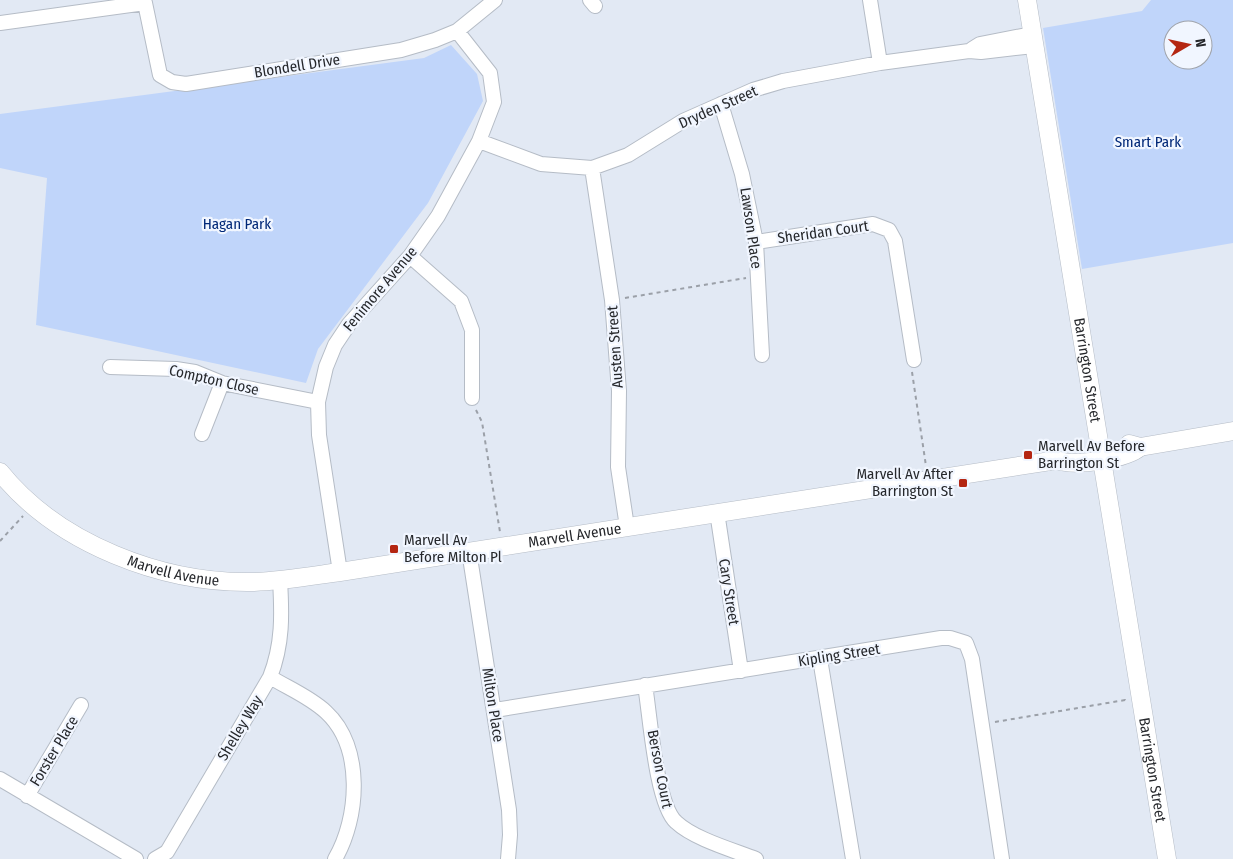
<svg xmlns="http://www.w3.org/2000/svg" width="1233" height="859" font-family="'Fira Sans Condensed',sans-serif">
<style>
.green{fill:#c0d5fa;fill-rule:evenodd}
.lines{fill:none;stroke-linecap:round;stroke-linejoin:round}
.minor-casing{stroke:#b5bcc6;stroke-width:16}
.tertiary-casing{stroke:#b5bcc6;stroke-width:19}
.path{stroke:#9ba0a8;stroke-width:2;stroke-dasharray:4 4;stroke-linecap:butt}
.minor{stroke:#fff;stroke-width:14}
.tertiary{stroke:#fff;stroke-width:18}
.poi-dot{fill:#b42612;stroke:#f1f6ff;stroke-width:2}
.labels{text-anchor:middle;stroke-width:4.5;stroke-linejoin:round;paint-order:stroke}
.street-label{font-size:15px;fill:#26282c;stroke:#f1f6ff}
.park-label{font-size:15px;fill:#002878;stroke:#f1f6ff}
.poi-label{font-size:15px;fill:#26282c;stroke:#f1f6ff;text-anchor:start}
</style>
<rect width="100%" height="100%" fill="#e2e9f4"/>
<!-- green -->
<path class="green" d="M1151,0H1233V243L1082,269L1043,28L1142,11ZM1173,30H1203V60H1173Z
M451,45L477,74L483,101L428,203L318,349L306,383L36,325L47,178L0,168V114L424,58Z"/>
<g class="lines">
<!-- minor casing -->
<g class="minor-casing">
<path id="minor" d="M590,0L595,6
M870,0L880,63
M145,3L160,75L172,82L186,84L401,50L435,40L457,31L495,0
M0,23L145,3L144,0
M972,49L980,44L1032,34
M721,104L742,174L756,242L762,355
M479,141L541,164L592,168L628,155L683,121L753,90L783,81L880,63L969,51L981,52L1034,46
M592,168L612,300L619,391L618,467L627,527
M756,242L873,224L889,230L895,241L914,360
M410,256L461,301L472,330V398
M110,367L176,369L195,372L222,383L318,402
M202,434L222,383
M717,512L741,671
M469,551L509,810L510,835L508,859
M340,572L319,435L318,402L326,367L335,345L349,324L410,256L438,216L479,141L494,102L490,73L457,31
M820,659L853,859
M270,677C288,688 310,697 326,712C364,747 359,818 335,859
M645,685C650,715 656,804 676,822C694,839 733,850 756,859
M495,710L941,638H950L966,643L972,659L1002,859
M0,779L136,859
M27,796L81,705
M155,859L167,852L270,677C283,644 282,614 280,580"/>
</g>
<!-- tertiary casing -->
<g class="tertiary-casing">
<g id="tertiary">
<path id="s1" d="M1027,0L1167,859"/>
<path d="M1129,444L1140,447L1233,431"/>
<path id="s2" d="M0,472C58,544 163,584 254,582C283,581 311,576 340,572L1057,460C1074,467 1127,459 1140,447"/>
</g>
</g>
<!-- path -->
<path class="path" d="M625,298L746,278
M912,372L926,466
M476,410L482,422L500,532
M0,541L23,516
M995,722L1125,700L1126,704"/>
<!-- minor -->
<use href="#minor" class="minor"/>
<!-- tertiary -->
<use href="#tertiary" class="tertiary"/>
</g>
<!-- markers -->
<g class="poi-dot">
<rect x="1023" y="450" width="10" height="10" rx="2.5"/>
<rect x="958" y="478" width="10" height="10" rx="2.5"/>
<rect x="389" y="544" width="10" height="10" rx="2.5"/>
</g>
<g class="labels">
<!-- street labels -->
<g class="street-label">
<text transform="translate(297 66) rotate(-9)" y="5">Blondell Drive</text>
<text transform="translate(718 107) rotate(-24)" y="5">Dryden Street</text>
<text transform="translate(751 228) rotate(82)" y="5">Lawson Place</text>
<text transform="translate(823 232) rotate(-8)" y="5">Sheridan Court</text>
<text transform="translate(380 289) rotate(-50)" y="5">Fenimore Avenue</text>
<text transform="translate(615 347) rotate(-94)" y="5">Austen Street</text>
<text dy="5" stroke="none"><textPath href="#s1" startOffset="375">Barrington Street</textPath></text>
<text transform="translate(214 380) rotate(13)" y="5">Compton Close</text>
<text dy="5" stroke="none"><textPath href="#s2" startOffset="610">Marvell Avenue</textPath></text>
<text dy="5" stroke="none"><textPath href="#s2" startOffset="204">Marvell Avenue</textPath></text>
<text transform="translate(729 592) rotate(81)" y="5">Cary Street</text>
<text transform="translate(839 655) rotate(-9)" y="5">Kipling Street</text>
<text transform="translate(493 705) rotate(81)" y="5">Milton Place</text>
<text transform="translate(240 728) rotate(-59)" y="5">Shelley Way</text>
<text transform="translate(54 751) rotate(-59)" y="5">Forster Place</text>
<text transform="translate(660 769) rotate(79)" y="5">Berson Court</text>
<text dy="5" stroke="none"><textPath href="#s1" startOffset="780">Barrington Street</textPath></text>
</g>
<!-- park labels -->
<g class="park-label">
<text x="1148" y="147">Smart Park</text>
<text x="237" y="229">Hagan Park</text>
</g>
<!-- poi labels -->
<g class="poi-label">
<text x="1038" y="451">Marvell Av Before<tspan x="1038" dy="17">Barrington St</tspan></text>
<text x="953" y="479" text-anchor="end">Marvell Av After<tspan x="953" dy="17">Barrington St</tspan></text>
<text x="404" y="545">Marvell Av<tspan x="404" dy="17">Before Milton Pl</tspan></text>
</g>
</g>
<!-- north arrow -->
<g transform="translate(1188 45) rotate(81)"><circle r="24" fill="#f1f6ff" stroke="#a0a4ab"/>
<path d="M0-4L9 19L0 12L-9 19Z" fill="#b42612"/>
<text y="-8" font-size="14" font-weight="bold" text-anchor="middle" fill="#26282c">N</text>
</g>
</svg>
